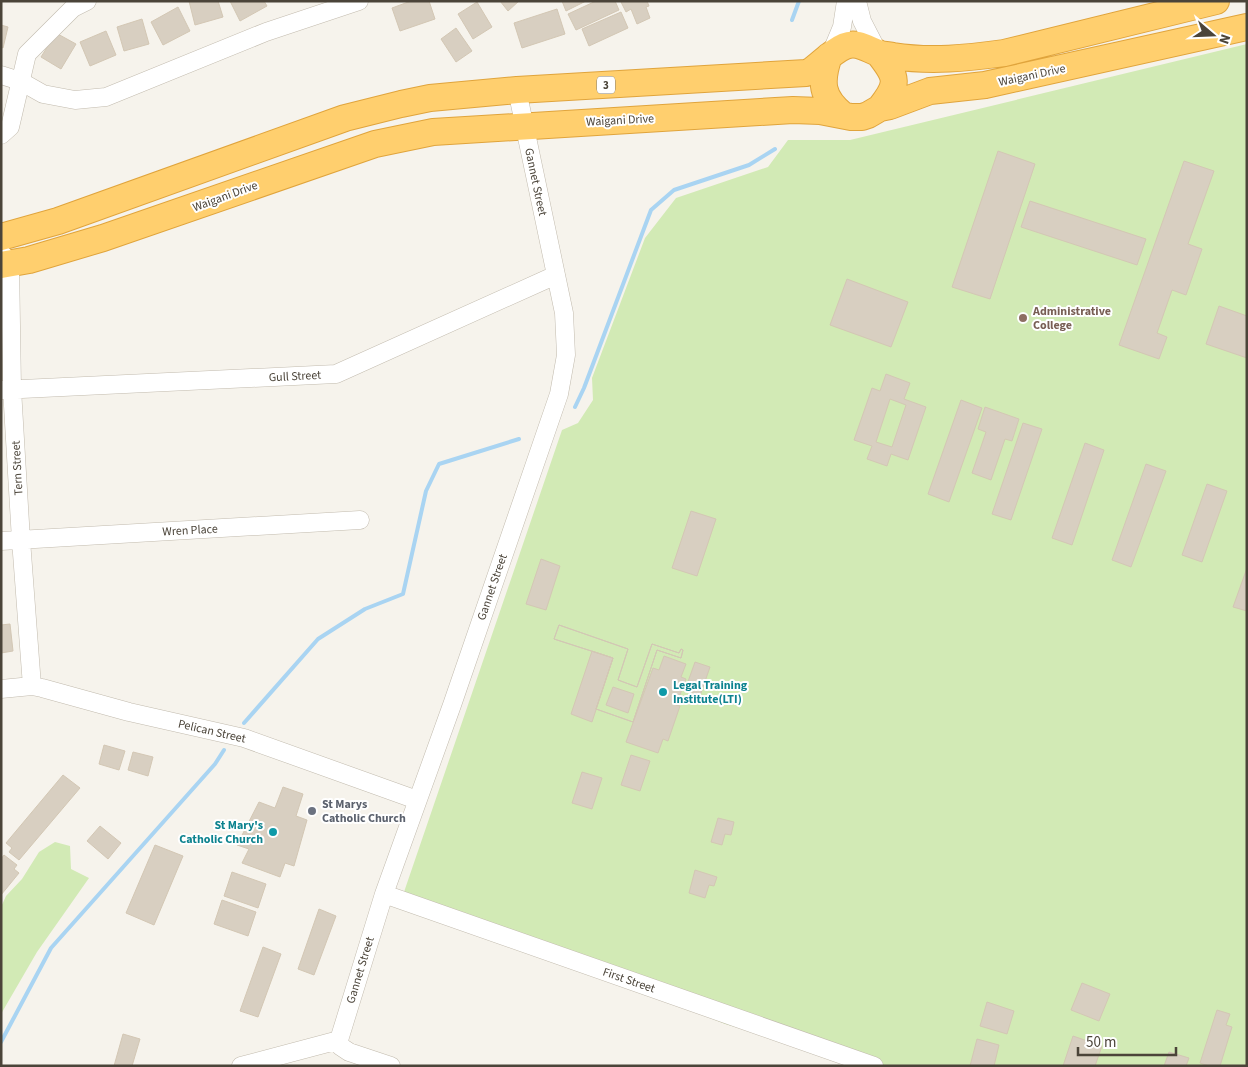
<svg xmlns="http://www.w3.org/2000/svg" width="1248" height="1067" font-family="'Source Sans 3',sans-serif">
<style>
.green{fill:#d2eab5}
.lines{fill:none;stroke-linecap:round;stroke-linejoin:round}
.stream{stroke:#a9d4f2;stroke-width:4}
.building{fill:#d8cfc1;stroke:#d3c7b4;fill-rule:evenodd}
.minor-casing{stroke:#c2bbae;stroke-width:19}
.highway-casing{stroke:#e0a43c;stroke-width:28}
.minor{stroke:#fff;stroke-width:18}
.highway{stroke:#ffcf6e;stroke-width:26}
.education-dot{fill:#8d6e63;stroke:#fff;stroke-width:2}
.culture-dot{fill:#0f9aa8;stroke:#fff;stroke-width:2}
.worship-dot{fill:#6b7280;stroke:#fff;stroke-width:2}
.labels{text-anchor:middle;stroke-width:4;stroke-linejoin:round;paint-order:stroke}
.shield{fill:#fff;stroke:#817c74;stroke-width:1}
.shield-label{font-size:11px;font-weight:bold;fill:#4b4439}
.street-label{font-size:12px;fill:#4b4439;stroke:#fff}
.education-label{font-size:12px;font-weight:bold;fill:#785e54;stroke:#fff;text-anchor:start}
.culture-label{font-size:12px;font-weight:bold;fill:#0d838f;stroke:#fff;text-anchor:start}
.worship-label{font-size:12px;font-weight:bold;fill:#5b616d;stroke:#fff;text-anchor:start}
</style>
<rect width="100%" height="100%" fill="#f6f3ec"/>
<!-- green -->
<path class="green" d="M1247,44V1066H872L725,1024L404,892L562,430L578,423L593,400L592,378L645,238L676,198L768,167L788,140H850Z
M55,842L70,846L71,869L89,878L37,952L1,1014V907L6,896L22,879L39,852Z"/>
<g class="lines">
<!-- stream -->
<path class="stream" d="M792,20L799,1
M575,407L584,388L651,210L674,190L749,165L775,149
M244,723L318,639L365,609L403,594L426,491L439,464L519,439
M1,1042L51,948L215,764L224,750"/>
</g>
<!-- building -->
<path class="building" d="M189,1H218L223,17L195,25Z
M230,1H264L267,6L240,21Z
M411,1H429L435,19L400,31L392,8Z
M500,1H519L508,11Z
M562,1H586L566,11Z
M596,1H615L619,10L576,30L568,14Z
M624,1H647L649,6L646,7L650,18L637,24L631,9L626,12L621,2Z
M477,2L492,27L473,39L458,14Z
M178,7L190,31L163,45L151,22Z
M557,9L565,34L522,48L514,23Z
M621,12L628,28L589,46L582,29Z
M142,19L149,44L124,51L117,27Z
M1,25L8,27L3,48L1,47Z
M456,28L472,51L456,62L441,39Z
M106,31L116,55L90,66L80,42Z
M56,33L76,44L61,69L41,57Z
M998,151L1035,164L990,299L952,287Z
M1184,161L1214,171L1188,244L1202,249L1186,295L1172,290L1157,333L1167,337L1159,359L1119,345Z
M1030,201L1146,239L1137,265L1021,227Z
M847,279L908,302L891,347L830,325Z
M1219,306L1247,316V358L1206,344Z
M886,374L910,383L904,399L926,407L908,460L891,454L887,466L867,459L872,446L854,440L872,388L880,391ZM890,399L906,405L892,447L876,442Z
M961,400L982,408L949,502L928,494Z
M985,407L1019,419L1012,441L1005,439L991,480L972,473L986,432L978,429Z
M1023,423L1042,429L1011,520L992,514Z
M1085,443L1104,450L1072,545L1052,538Z
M1146,464L1166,471L1131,567L1112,560Z
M1207,484L1227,491L1202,562L1182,555Z
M691,511L716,519L697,576L672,568Z
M541,559L560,566L546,610L526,604Z
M1247,568V611L1233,607Z
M10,624L13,651L1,653V625Z
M559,625L628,649L618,680L637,687L652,644L679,653L681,649L683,650L681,658L657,650L633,722L596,709L613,658L554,639ZM613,687L634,694L628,713L606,705Z
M559,625L628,649L618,680L637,687L652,644L679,653L681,649L683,650L681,658L657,650L633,722L596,709L613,658L554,639Z
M592,651L613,658L592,722L571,714Z
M664,656L686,664L681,677L686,679L676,705L680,706L668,741L663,739L658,753L626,742L653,668L659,670Z
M695,662L710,667L700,696L685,690Z
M104,745L125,751L119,770L99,764Z
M133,752L153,757L148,776L128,770Z
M631,755L650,761L640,791L621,785Z
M582,772L602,778L592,809L572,803Z
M63,775L80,788L19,860L9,852L12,848L6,843Z
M283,787L303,794L296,816L307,820L294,866L285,863L280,877L242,863L249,849L237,845L259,802L275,808Z
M718,818L734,822L731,835L725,834L722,845L711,842Z
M100,826L121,843L108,859L87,841Z
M155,845L183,856L154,925L126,913Z
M4,855L17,865L14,869L19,873L1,895V859Z
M695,870L717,877L714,886L709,885L705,898L689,893Z
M232,872L266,884L258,908L224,896Z
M222,900L256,912L248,936L214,924Z
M319,909L336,916L314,975L298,969Z
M263,947L281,954L258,1017L240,1011Z
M1082,983L1110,994L1099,1021L1071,1010Z
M987,1002L1014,1011L1007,1034L980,1026Z
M1217,1010L1230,1014L1226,1025L1232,1027L1220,1066H1209L1200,1063Z
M123,1034L140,1039L132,1066H114Z
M1073,1036L1102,1046L1095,1066H1063Z
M977,1039L999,1045L994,1066H970Z
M1169,1052L1189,1058L1186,1066H1164Z"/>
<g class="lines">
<!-- minor casing -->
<g class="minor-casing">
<path id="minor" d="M857,1L862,21L879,54
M830,56L842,27L846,1
M1,75L20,81L43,94L75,100L106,97L266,32L359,1
M1,135L10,127L27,54L73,8L87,1
M3,255L10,263L12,389L21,540L32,686
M1,390L336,374L556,275
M1,541L360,520
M1,689L32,686L42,688L129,712L244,738L417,800
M384,894L874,1066
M339,1040L384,894L452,705L559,394L566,355L564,313L517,90
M339,1040L340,1046L349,1052L391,1066
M241,1066L339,1040"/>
</g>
<!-- highway casing -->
<g class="highway-casing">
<path id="highway" d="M879,54C898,78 899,84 880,108
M829,56C820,82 821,97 843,115
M1,237L58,221L345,118L401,104L430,98L517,90L806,73L811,71C822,63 833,51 845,46C857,41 867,49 878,53C882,55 888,55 893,56C931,62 967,58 1004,53L1216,1
M1,265L29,260L103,238L375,144L433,132L793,110L820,111L851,117H862L868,115L880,108L890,106L930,91L985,85L1247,27"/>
</g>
<!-- minor -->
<use href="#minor" class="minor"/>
<!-- highway -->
<use href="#highway" class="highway"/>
</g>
<!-- markers -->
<circle class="education-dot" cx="1023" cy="318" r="5"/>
<g class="culture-dot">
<circle cx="663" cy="692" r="5"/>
<circle cx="273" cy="832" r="5"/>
</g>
<circle class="worship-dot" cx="312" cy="811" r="5"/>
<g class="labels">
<!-- shield labels -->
<rect class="shield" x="597" y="76.5" width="18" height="17" rx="4"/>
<g class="shield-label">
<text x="606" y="89">3</text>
</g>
<!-- street labels -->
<g class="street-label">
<text transform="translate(1032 75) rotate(-12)" y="4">Waigani Drive</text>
<text transform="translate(620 120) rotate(-3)" y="4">Waigani Drive</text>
<text transform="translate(536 182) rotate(78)" y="4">Gannet Street</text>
<text transform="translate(225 196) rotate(-20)" y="4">Waigani Drive</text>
<text transform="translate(295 376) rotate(-3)" y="4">Gull Street</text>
<text transform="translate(17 468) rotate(-93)" y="4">Tern Street</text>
<text transform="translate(190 530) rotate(-3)" y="4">Wren Place</text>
<text transform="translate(492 587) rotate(-71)" y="4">Gannet Street</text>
<text transform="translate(212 731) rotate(13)" y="4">Pelican Street</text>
<text transform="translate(360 970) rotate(-73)" y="4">Gannet Street</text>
<text transform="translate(629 980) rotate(19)" y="4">First Street</text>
</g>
<!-- education labels -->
<g class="education-label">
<text x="1033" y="315">Administrative<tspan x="1033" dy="14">College</tspan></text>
</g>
<!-- culture labels -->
<g class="culture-label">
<text x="673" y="689">Legal Training<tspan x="673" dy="14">Institute(LTI)</tspan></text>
<text x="263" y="829" text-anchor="end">St Mary's<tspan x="263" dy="14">Catholic Church</tspan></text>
</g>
<!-- worship labels -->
<g class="worship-label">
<text x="322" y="808">St Marys<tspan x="322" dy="14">Catholic Church</tspan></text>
</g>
</g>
<!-- border -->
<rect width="1248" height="1067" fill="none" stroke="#4b4439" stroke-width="5"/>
<!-- north arrow -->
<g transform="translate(1213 35) rotate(109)" stroke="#ffffff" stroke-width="4" paint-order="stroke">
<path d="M0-4L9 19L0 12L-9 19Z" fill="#4b4439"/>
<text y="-8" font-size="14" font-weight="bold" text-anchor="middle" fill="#4b4439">N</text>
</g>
<!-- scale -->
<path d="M1078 1047v8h98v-8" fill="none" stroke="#4b4439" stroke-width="2.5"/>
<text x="1086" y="1047" font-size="15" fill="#4b4439" stroke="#ffffff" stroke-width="4" paint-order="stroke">50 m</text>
</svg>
